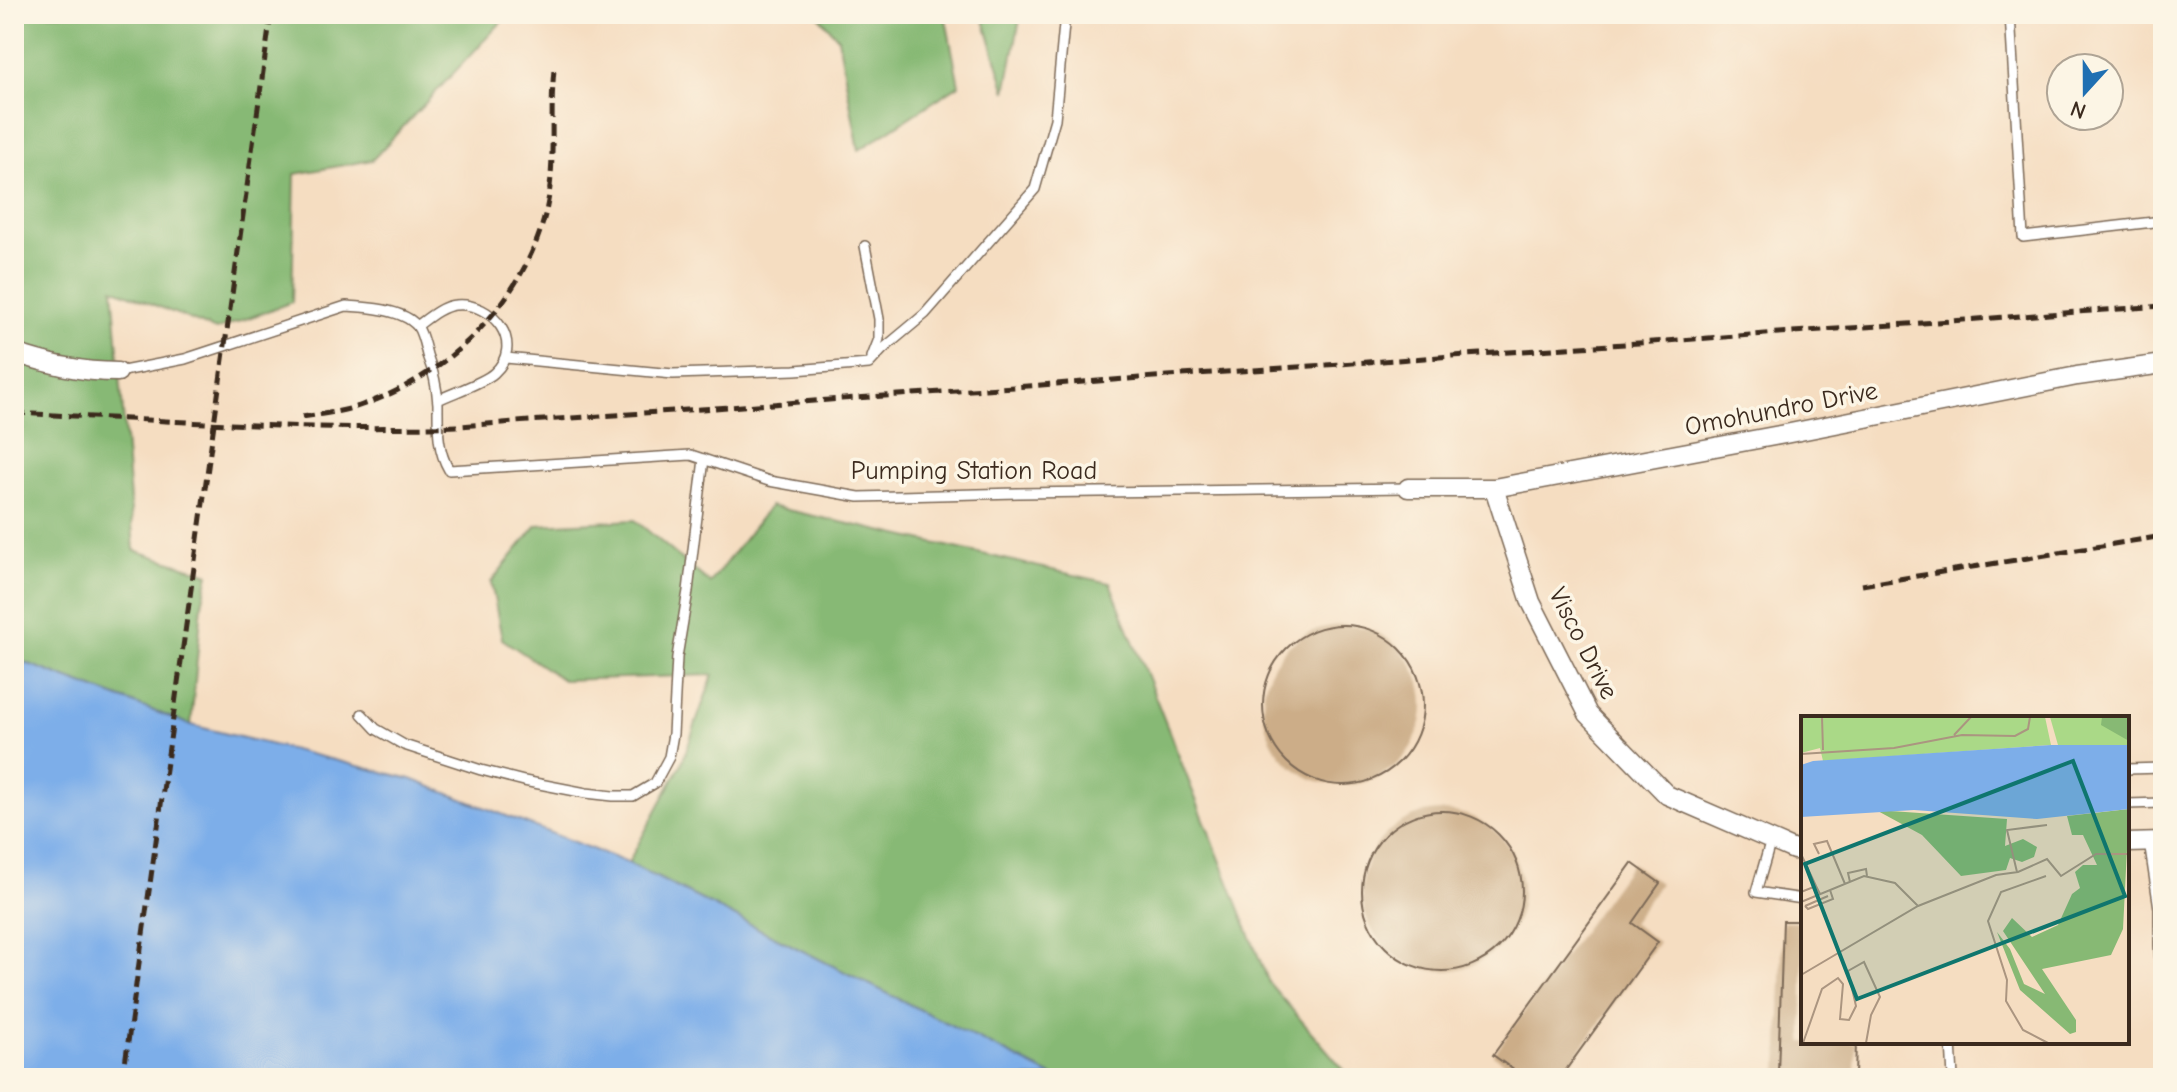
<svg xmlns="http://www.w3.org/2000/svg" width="2177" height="1092" font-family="'Comic Neue',sans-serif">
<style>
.forest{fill:#87b974;stroke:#617249;stroke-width:2}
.water{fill:#7daee9;stroke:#5c6c84;stroke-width:2}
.building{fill:#ccad88}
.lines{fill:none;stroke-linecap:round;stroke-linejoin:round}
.service-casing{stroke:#7c6957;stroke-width:12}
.minor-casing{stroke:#7c6957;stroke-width:21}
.service{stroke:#fff;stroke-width:9}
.minor{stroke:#fff;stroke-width:18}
.rail{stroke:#3b2a1e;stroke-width:5;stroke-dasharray:12 6;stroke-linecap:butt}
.labels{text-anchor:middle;stroke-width:7;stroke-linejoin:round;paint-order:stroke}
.street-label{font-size:26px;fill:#3b2a1e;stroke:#fcf5e5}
.inset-road{fill:none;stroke:#ab9580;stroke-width:2}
.view{fill:#0f766e;fill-opacity:0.15;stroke:#0f766e;stroke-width:4}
.inset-edge{fill:none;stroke:#3b2a1e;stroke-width:4}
</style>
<rect width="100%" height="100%" fill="#fcf5e5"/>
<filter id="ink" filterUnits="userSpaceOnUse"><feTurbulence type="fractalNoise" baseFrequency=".0125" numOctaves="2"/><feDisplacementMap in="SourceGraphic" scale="16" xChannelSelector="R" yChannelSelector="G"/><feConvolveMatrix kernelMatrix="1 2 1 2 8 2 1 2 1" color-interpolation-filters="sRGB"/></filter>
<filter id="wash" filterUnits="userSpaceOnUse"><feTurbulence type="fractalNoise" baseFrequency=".006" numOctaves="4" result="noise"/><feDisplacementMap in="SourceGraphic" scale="32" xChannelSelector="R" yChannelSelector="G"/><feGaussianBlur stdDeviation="1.8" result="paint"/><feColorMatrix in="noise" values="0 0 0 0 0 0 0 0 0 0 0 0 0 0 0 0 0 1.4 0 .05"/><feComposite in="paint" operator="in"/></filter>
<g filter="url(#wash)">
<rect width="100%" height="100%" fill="#f5ddc1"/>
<!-- forest -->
<path class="forest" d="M14,14H509L372,160L295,174L292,302L216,330L113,288L134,550L209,574L202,604L191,725L26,663L14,660Z
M817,14H945L959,85L859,150L838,38Z
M982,14H1021L1006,91Z
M770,506L1110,583L1269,983L1351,1078H1056L628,863L681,765L713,675L563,680L502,639L491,582L537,525L635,520L710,583Z"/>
<!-- water -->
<path class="water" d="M14,660L26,663L191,725L411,779L628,863L1056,1078H14Z"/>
<g id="blocks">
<!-- building -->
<path class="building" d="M1263 705a80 80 0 1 1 160 0a80 80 0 1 1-160 0Z
M1362 891a80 80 0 1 1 160 0a80 80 0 1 1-160 0Z
M1632,863L1660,883L1632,923L1658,942L1560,1078H1525L1493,1055Z
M1783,921H1803V1042H1856L1855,1076L1778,1074Z"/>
</g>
</g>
<g filter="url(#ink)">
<use href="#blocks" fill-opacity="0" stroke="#7c6957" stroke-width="2"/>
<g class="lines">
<!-- service casing -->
<g class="service-casing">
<path id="service" d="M2010,14L2023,237L2162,221L2163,217
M865,246L879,319V339L872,357
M417,326C428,318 442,306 455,305C493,301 526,344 494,373C483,383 452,393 438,400
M506,358L673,374L795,370L869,364L883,349L925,314L1035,189L1055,119L1065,14
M118,372L185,359L346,306C366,307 403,309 417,326C422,332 425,347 427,355C433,370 437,387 438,404C438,427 437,450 449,470L691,455L769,481L859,497L1018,493L1408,488
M362,714L376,729L404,745L481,770L524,781L586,793L613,796H633L655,783L669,757L673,734L677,657L688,591L704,459
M2127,769L2163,768
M2127,804L2163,803
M1771,840L1756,892L1803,899
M2149,842L2159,908H2163
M2159,908V945L2163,1014
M1951,1042L1953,1078"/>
</g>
<!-- minor casing -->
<g class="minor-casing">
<path id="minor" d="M14,353C50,364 79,372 118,372
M1408,488H1494L1785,434L2077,376L2163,364
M1494,488L1531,602L1588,714L1667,795L1794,850H1803
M2127,843L2163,842"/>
</g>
<!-- service -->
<use href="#service" class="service"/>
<!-- minor -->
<use href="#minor" class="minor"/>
<!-- rail -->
<path class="rail" d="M14,413C162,420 311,432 459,426L2163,306
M302,417C322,414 342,412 362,405C446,377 522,303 545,215C557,168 549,118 554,70
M1862,585L2163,536
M123,1078L271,14"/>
</g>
</g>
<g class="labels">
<!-- street labels -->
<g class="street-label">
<text transform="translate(1781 408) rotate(-11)" y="9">Omohundro Drive</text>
<text x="974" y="479">Pumping Station Road</text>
<text transform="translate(1584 643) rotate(63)" y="9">Visco Drive</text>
</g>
</g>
<!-- overview -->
<g transform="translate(1801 716)">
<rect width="328" height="328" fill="#f5ddc1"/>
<path d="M0,1H244L250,29L22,45L19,32L0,37ZM249,1H328V29H257Z" fill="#aad987"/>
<path d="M301,1H328V25L300,9ZM328,93L322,213L310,239L241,253L275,304V316L269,318L219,274L196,216L209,233L223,268L244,278L202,215L211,202L231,221L257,209L271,178L279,172L274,156L282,149H296L282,119H271L266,100ZM75,94L206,103L204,130L222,123L236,131L233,141L221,146L209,142L205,154L160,160L121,119Z" fill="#87b974"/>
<path d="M250,29H328V93L236,103L113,94L0,101V49L12,45Z" fill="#7daee9"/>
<path class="inset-road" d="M21,1L22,34M153,19L170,1M0,38L93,32L161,19L214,20L227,13L229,1M0,138L15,170M18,138L13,128L26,125L44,168M216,156L206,114L246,109M245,160L200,176L187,205L206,264L205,285L222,314L247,327M49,166L47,157L65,153L66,160M0,176L15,170L19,178M0,186L63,160L94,167L117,190M4,190L7,193L32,183L29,174M4,190L27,180M0,259L117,190L195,159L217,156L246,143L260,160L295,138H328M2,327L21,273L37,262L42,268L39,303L48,304L55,290L47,255L63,246L79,281L70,299L65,327"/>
<path class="view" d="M272,45L324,180L56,283L4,148Z"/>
<rect width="328" height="328" class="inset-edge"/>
</g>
<!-- margin -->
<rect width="2177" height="1092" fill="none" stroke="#fcf5e5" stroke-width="48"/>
<!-- north arrow -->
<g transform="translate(2085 92) rotate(201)"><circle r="38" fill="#fcf5e5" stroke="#afa495" stroke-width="2"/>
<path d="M0-6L14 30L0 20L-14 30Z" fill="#1f6fb2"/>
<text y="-12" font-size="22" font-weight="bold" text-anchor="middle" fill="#3b2a1e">N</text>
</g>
</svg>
